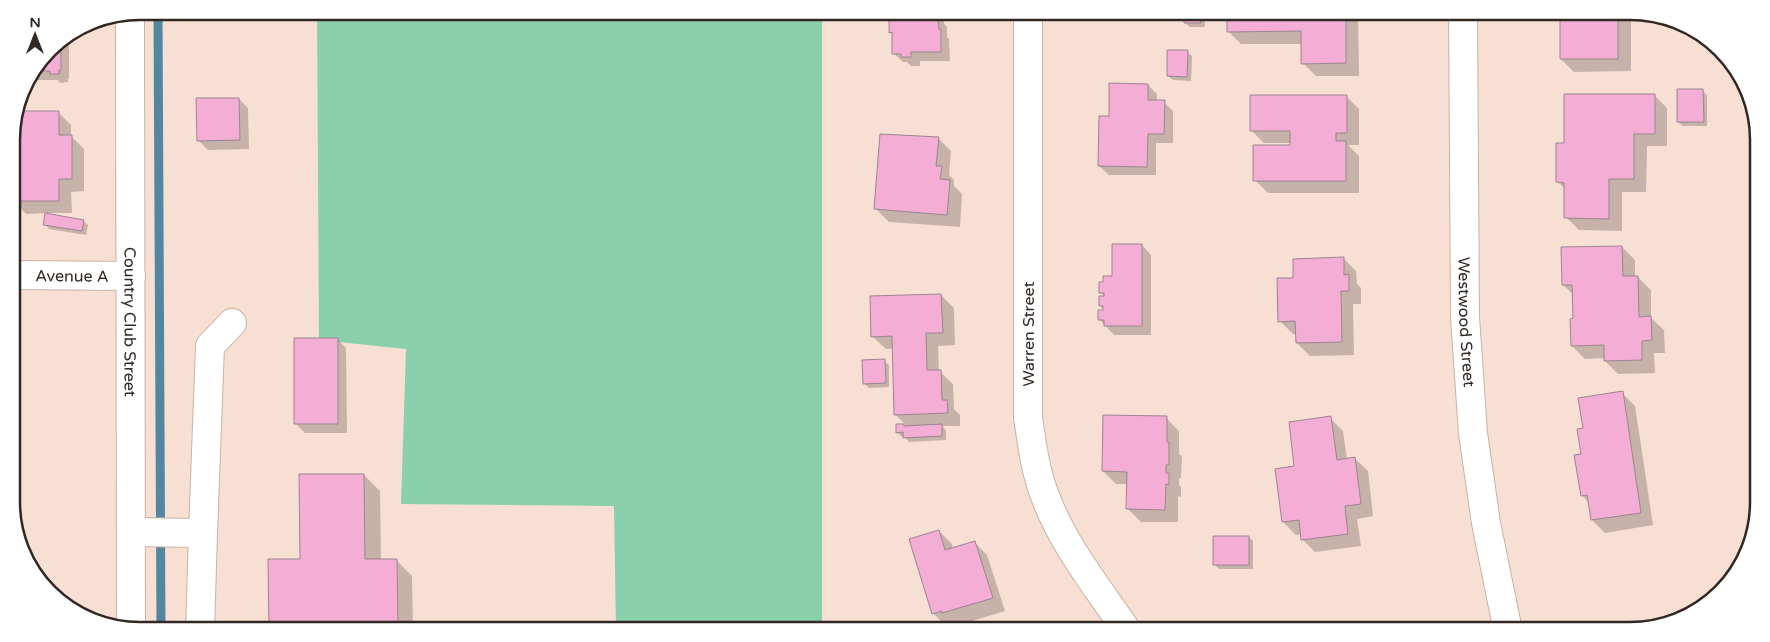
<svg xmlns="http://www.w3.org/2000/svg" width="1770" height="642" font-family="'Varela Round',sans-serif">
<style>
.green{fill:#8ad0ab}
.shadow{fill:#0003}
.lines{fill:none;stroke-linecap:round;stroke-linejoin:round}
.stream{stroke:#5387a1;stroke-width:9}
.building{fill:#f4aed5;stroke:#9b8590}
.minor-casing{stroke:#c9b2a6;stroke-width:30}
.minor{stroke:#fff;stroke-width:28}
.labels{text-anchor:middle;stroke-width:4;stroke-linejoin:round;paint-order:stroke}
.street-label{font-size:16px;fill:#312823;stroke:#fff}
.rim{fill:none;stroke:#312823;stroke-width:2.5}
</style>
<rect width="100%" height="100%" fill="#f8dfd3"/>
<!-- green -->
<path class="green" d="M317,11H822V631H616L614,506L401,504L406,349L319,340Z"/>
<!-- shadow -->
<path class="shadow" d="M890,11H943L944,24L947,27V37L949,39L950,61H920V66H911L907,62H903L893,53V36L890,32Z
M1185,11H1204L1205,27H1190L1185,23Z
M1228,11H1358L1359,76H1316L1303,63L1302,44H1241L1228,31Z
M1561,11H1631V71L1574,72L1561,59Z
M69,35V79H68V82L60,83L58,80H27L55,43Z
M1187,52L1192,56L1191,81L1173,80L1168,76Z
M1148,85L1157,94V102H1164L1173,111V143H1156V175H1109L1099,166L1110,118Z
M1702,90L1707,95V126H1683L1678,122Z
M1654,95L1667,108V146H1647L1646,192H1622V231L1579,230L1566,217V190L1557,181Z
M1346,96L1359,109V145H1348L1359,156V193H1268L1255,180L1291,146V143H1264L1251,130Z
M239,99L248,108L249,149L208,150L198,140Z
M17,112H58L71,125V136L84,149V191L71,192L72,213H48V215L83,221L88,225L86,235L49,229L45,224L46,213L26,214L13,200V127Z
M938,138L951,151L949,175L954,180V186L962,194L960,227L889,222L876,209Z
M1142,245L1151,255V335H1114L1099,319L1104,311L1100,305L1105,297L1100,292L1104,283L1113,277Z
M1622,247L1635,260V277H1638L1651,290V318L1664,330L1665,353H1654L1655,373L1618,374L1605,361V358L1585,359L1572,346L1574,319V295L1563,285Z
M1343,258L1356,271L1357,284L1361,288V304H1353L1354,355L1310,356L1297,343V334H1293L1280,321L1294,279Z
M941,295L954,308L955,345L938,346L939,371L953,384L954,409L960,415V426H942L946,430V440L909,442L905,437H902L897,432V425H906L895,414L893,349H886L872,336Z
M337,339L346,348L347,433H305L296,424Z
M884,361L889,365V387L869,388L864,383Z
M1622,393L1635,406L1653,525L1605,533L1592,520L1589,503L1582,495V455Z
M1166,418L1179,431V454L1182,456L1181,478H1179V485L1181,487V497L1178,496V522H1141L1128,509V484H1116L1103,471Z
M1330,418L1343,431L1347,459L1354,458L1368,471L1373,516L1357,519L1361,546L1315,552L1302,539V534L1296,535L1283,522L1296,467Z
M364,475L380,491L381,560H396L412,576L413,631H270L301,560Z
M939,531L952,544L953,548L974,542L987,555L1005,611L956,626L954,624L946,626L933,613Z
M1249,537L1253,541V569H1219L1214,564Z"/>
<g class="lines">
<!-- stream -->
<path class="stream" d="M158,11L161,631"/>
</g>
<!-- building -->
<path class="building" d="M889,11H935V17H938L939,29H941V52H911V57H901V54H892V32L889,33Z
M1184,11H1200L1201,23H1184Z
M1227,11H1346V63L1301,64V31L1227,32Z
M1560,11H1618V59H1560Z
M61,40V70H59V74H50V71H34L55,43Z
M1167,50H1188L1187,77L1167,76Z
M1109,83L1148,84V100H1165L1164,134H1148L1147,167L1098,166L1099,116H1109Z
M1677,89H1703L1704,122H1677Z
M1564,94H1655V134H1634V179H1609V219L1564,218V183L1556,182V143H1564Z
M1250,95H1347V133H1336V141H1346V181H1253V145H1290V131H1250Z
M196,98H239L240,140L197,141Z
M17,111H59V135H72V179H59V201H12V132Z
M880,134L939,137L936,166H942L940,179L950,180L947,215L874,209Z
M45,213L84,220L82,231L43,225Z
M1112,244H1142V326H1104V320H1098V310H1103V306H1099V296H1104V293H1099V282H1103V276H1112Z
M1622,246L1623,276H1638L1639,317L1651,316L1652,340L1642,341V360L1604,361V345L1571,346L1570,319L1573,318L1572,285H1562L1561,247Z
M1344,257V275L1349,274V291H1341L1342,342L1296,343L1295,321L1278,322L1277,278H1293V259Z
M941,294L943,333H926L927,370H941L942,400H947L948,413L894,415L892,336L871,337L870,296Z
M294,338H338V424H294Z
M885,359L886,383L863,384L862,360Z
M1623,391L1641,513L1591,520L1587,495L1581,496L1574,455L1581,454L1577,429L1583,428L1578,398Z
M1103,415L1167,416V442H1169V465H1166V473H1169V485L1166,484L1165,510L1126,509L1127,472L1102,471Z
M1331,416L1337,460L1355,457L1361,504L1345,506L1348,534L1301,540L1299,520L1282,522L1275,469L1294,466L1289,422Z
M896,424H904V426L942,424V436L903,438V432L896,433Z
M299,474H364L365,559H397L398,631H269L268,559H300Z
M939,530L945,550L975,541L993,598L942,613V611L932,614L909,539Z
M1213,536H1249V565H1213Z"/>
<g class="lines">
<!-- minor casing -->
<g class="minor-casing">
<g id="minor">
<path d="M1028,11V417C1032,444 1035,470 1045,496C1063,545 1098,588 1127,631"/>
<path id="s1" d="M1463,11L1465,317L1473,433L1486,523L1508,631"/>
<path id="s2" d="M130,13L131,629"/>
<path id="s3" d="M12,275L131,276"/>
<path d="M131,532L203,533L210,346L232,323"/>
<path d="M200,631L203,533"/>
</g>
</g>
<!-- minor -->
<use href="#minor" class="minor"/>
</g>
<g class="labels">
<!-- street labels -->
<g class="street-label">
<text dy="6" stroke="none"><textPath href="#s3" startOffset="60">Avenue A</textPath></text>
<text dy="6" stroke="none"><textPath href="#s2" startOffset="309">Country Club Street</textPath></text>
<text dy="6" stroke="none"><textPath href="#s1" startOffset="311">Westwood Street</textPath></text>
<text transform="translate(1028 334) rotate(-90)" y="6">Warren Street</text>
</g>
</g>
<!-- crop -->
<path d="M0 0H1770V642H0ZM140 20H1630A120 120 0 0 1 1750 140V502A120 120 0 0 1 1630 622H140A120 120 0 0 1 20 502V140A120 120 0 0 1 140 20Z" fill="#fff" fill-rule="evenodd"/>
<path class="rim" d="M140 20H1630A120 120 0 0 1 1750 140V502A120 120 0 0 1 1630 622H140A120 120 0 0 1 20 502V140A120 120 0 0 1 140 20Z"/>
<!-- north arrow -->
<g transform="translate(35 35)" stroke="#ffffff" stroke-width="4" paint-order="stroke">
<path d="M0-4L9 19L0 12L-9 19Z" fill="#312823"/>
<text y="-8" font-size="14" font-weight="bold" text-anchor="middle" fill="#312823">N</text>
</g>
</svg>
